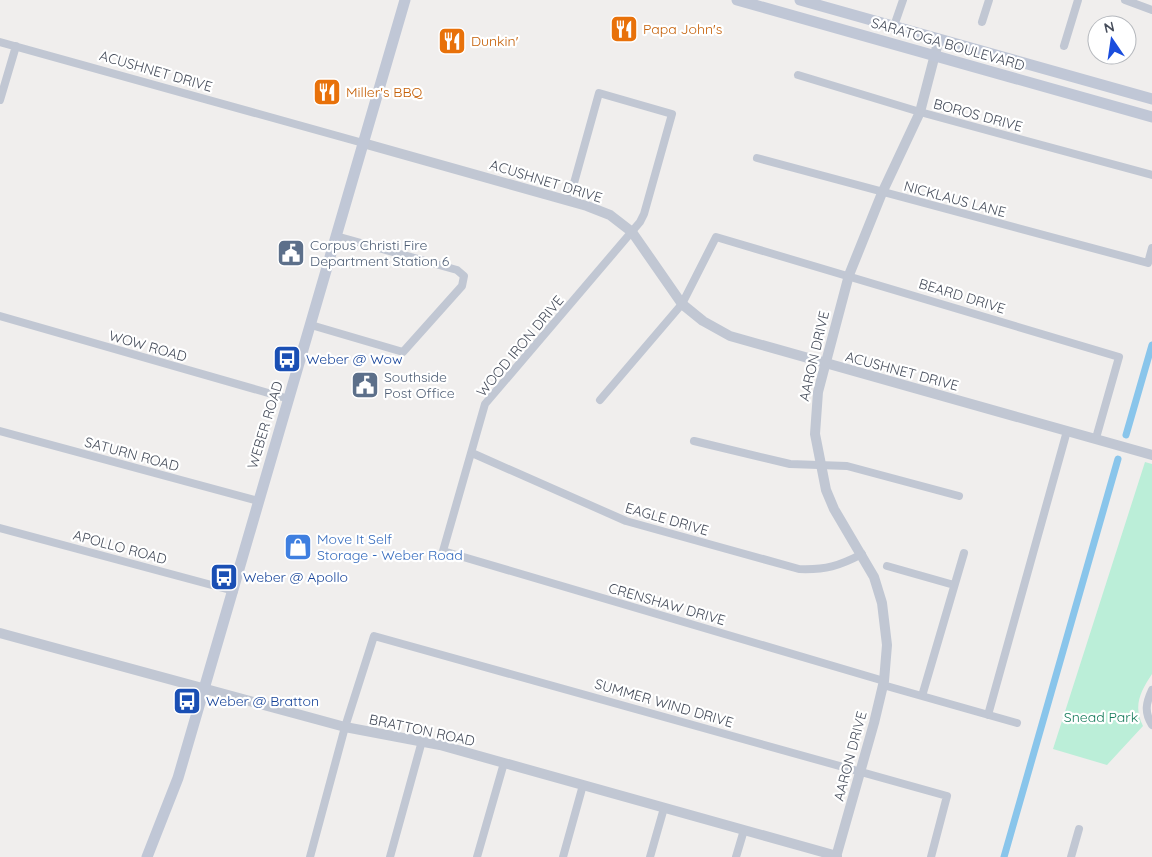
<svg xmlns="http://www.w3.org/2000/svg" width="1152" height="857" font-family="Quicksand,sans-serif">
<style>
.green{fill:#bbeed8}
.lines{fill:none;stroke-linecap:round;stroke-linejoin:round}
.canal{stroke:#89c5eb;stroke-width:7}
.minor{stroke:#c1c7d3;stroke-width:8}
.tertiary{stroke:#c1c7d3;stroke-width:10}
.secondary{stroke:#c0c7d6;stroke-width:11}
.labels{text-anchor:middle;stroke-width:4.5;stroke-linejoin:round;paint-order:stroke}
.food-label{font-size:14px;fill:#c56008;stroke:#fff;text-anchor:start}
.street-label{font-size:14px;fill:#464d5b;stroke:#fff}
.service-label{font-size:14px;fill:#4e5e75;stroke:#fff;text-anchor:start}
.transit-label{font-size:14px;fill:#164399;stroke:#fff;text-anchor:start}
.shop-label{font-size:14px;fill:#366cbe;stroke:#fff;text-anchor:start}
.park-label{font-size:14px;fill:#177b5b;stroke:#fff}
</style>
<rect width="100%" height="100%" fill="#f0eeed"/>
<!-- green -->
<path class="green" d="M1145,462L1152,464V674C1140,692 1133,706 1143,726L1107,765L1053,749Z"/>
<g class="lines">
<!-- canal -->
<path class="canal" d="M1126,435L1152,345
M1004,857L1118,459"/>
<!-- minor -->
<path class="minor" d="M1125,0L1152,10
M982,22L989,0
M894,26L903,0
M0,42L363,143
M1064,46L1078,0
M798,75L920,112L1152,175
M0,100L16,46
M757,158L1148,263L1152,248
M569,201L599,93L672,114L644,214L640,222L485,404L443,551L884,681
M0,316L289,399
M311,325L403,352L462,286L464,276L457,270L336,236
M600,400L682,304L716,237L1119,357L1096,438
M0,431L258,501
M694,441L790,464L847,466L959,496
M472,453L626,521L799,569C826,570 839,566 862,554
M0,528L234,591
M887,566L954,585
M883,685L1017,723
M1152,690C1146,703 1144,712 1152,725
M922,696L964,553
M988,715L1067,431
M310,857L345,727L374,636L947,796L931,857
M390,857L422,741
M477,857L504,763
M563,857L583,785
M650,857L664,808
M736,857L744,830
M1071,857L1079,829"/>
<!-- tertiary -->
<path class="tertiary" d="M363,143L587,206L610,215L632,232L682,304L703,321L730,336L1152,455
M0,633L345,727L440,745L837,856
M836,857L874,723L884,681L887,645L882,603L874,577L834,509L826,490L815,434L818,392L849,275L882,193L920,112L939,39"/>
<!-- secondary -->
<path class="secondary" d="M737,0L1152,117
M800,0L1152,99
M147,857L178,778L405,0"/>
</g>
<!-- icons -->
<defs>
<g id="restaurant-square" transform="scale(1.4375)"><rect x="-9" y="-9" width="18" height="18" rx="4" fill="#e8710a" stroke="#fff"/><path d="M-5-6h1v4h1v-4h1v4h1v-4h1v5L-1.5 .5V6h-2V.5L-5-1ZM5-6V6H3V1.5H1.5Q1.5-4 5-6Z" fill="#fff"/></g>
<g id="civic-square" transform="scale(1.4375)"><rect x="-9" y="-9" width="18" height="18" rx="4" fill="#5c6f8a" stroke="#fff"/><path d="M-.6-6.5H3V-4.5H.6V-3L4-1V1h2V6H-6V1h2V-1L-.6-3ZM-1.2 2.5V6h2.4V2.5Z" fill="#fff"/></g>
<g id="bus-square" transform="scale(1.4375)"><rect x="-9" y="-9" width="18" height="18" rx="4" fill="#1a4fb4" stroke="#fff"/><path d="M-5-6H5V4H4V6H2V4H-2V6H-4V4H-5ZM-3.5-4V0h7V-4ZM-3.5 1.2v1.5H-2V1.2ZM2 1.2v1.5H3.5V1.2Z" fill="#fff"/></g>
<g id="shop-square" transform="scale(1.4375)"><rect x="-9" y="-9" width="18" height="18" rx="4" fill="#3f7fe0" stroke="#fff"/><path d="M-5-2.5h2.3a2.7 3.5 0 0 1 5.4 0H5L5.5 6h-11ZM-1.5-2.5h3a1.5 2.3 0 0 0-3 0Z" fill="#fff"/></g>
</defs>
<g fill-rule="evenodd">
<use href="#restaurant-square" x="624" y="29"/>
<use href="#restaurant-square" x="452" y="41"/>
<use href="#restaurant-square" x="327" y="92"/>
<use href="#civic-square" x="291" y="253"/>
<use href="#bus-square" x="287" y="359"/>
<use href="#civic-square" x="365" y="385"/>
<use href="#shop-square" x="298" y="547"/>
<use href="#bus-square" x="224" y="577"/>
<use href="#bus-square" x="187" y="701"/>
</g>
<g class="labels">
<!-- food labels -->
<g class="food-label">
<text x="643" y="34">Papa John's</text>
<text x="471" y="46">Dunkin'</text>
<text x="346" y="97">Miller's BBQ</text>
</g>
<!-- street labels -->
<g class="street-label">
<text transform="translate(948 44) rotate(16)" y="5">SARATOGA BOULEVARD</text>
<text transform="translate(156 71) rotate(16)" y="5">ACUSHNET DRIVE</text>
<text transform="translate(978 115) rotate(15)" y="5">BOROS DRIVE</text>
<text transform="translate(546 181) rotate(17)" y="5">ACUSHNET DRIVE</text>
<text transform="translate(955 199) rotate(15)" y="5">NICKLAUS LANE</text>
<text transform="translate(962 296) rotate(17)" y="5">BEARD DRIVE</text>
<text transform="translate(148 346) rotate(16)" y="5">WOW ROAD</text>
<text transform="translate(520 346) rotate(-50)" y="5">WOOD IRON DRIVE</text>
<text transform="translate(814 356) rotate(-77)" y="5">AARON DRIVE</text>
<text transform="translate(902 371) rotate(15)" y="5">ACUSHNET DRIVE</text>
<text transform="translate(265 425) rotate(-73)" y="5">WEBER ROAD</text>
<text transform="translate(132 454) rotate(15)" y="5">SATURN ROAD</text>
<text transform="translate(667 519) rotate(16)" y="5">EAGLE DRIVE</text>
<text transform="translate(120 547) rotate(15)" y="5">APOLLO ROAD</text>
<text transform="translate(667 604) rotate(16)" y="5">CRENSHAW DRIVE</text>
<text transform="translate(664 703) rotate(16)" y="5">SUMMER WIND DRIVE</text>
<text transform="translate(422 730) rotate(12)" y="5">BRATTON ROAD</text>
<text transform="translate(850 756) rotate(-75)" y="5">AARON DRIVE</text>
</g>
<!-- service labels -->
<g class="service-label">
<text x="310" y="250">Corpus Christi Fire<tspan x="310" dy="16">Department Station 6</tspan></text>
<text x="384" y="382">Southside<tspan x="384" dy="16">Post Office</tspan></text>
</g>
<!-- transit labels -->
<g class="transit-label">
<text x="306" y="364">Weber @ Wow</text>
<text x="243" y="582">Weber @ Apollo</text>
<text x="206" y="706">Weber @ Bratton</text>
</g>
<!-- shop labels -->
<g class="shop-label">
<text x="317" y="544">Move It Self<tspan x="317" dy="16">Storage - Weber Road</tspan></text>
</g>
<!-- park labels -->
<g class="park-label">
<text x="1101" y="722">Snead Park</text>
</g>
</g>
<!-- north arrow -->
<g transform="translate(1112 40) rotate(347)"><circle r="24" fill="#ffffff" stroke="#b5b8bd"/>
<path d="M0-4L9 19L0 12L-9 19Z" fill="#1a4ddd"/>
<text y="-8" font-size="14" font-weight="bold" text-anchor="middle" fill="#464d5b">N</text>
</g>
</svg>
